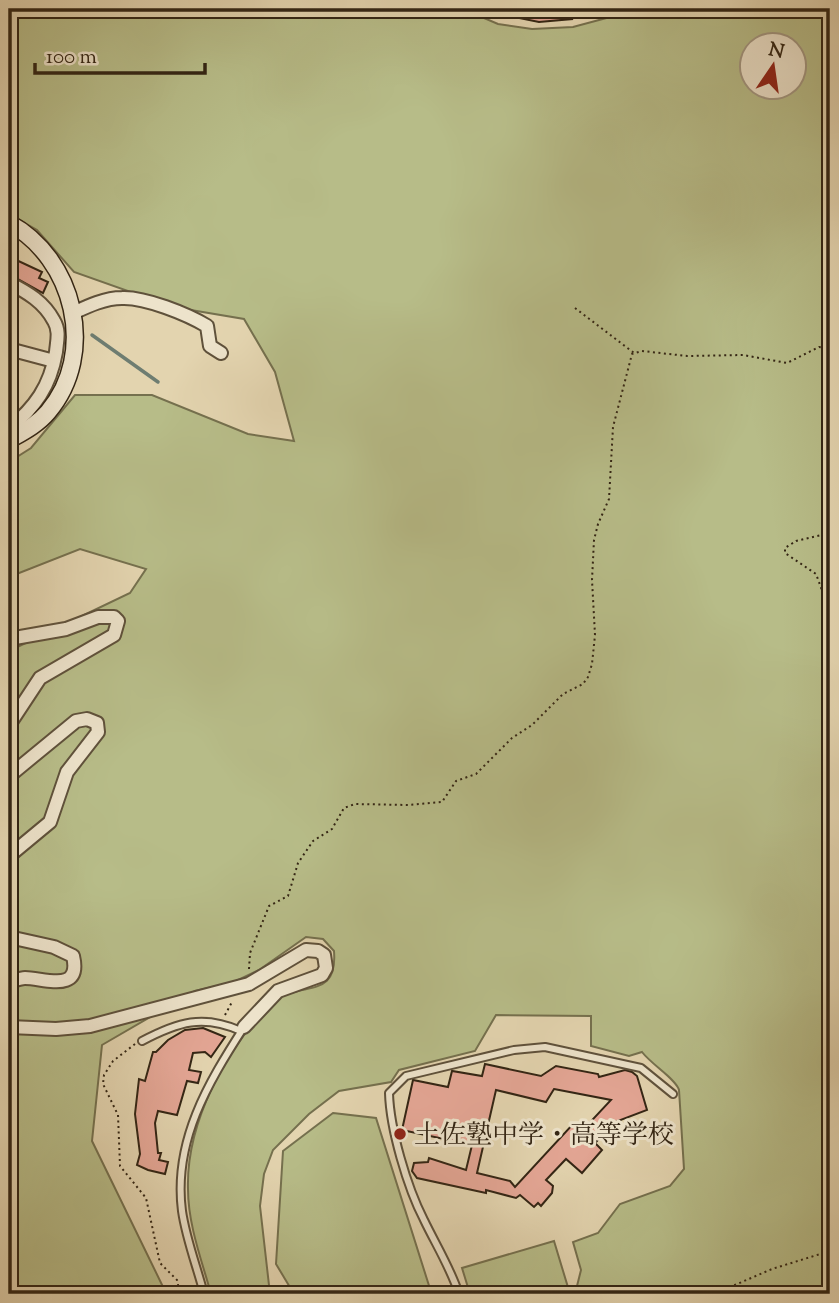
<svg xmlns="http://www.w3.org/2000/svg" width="839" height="1303" font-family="'Sorts Mill Goudy','Noto Serif JP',serif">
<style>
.green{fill:#b7bc88;stroke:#75704e;stroke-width:2;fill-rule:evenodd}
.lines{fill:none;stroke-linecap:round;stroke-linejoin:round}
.stream{stroke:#6e7d71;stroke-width:3.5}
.building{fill:#e4a695;stroke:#332514;stroke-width:2;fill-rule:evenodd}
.lane-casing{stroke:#5f513b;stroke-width:10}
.street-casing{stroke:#5f513b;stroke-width:16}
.secondary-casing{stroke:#332514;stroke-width:19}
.path{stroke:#332514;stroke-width:2;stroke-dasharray:2 3.5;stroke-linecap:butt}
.lane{stroke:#ede3cb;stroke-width:6}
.street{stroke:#ede3cb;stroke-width:12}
.secondary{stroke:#ede3cb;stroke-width:16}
.poi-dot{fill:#8f2418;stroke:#ede3cb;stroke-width:2.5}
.labels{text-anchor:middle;stroke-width:6;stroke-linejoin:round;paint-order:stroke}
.poi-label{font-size:26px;fill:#332514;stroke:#ede3cb;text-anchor:start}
</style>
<rect width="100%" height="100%" fill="#e3d4af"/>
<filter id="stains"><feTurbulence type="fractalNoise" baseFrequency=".00286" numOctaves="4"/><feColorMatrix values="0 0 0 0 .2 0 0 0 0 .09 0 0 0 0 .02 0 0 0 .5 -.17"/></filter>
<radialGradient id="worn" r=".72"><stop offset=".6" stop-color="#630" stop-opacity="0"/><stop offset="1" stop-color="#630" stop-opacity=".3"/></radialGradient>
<!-- green -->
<path class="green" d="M9,9H463L498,24L532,29L573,27L640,9H789L830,19V1294H575L581,1270L573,1242L598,1233L620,1204L670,1186L684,1169L679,1090C676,1079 652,1065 642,1052L629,1056L591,1046V1016L496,1015L475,1051L399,1070L391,1082L339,1091L309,1114L273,1150L264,1174L260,1206L270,1294H211C202,1261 188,1225 188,1189C186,1123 226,1047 273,1003C299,979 338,1002 334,951L323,939L306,937L259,970L234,982L195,991L102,1045L92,1141L166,1293L9,1294V651L130,593L146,569L80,549L9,577V462L31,448L75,395H152L248,434L294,441L275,372L244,319L173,307L74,272L37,230L9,214ZM752,46H794V88H752Z
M333,1113L376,1118L431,1292L429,1294H294L276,1264L283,1151Z
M554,1241L570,1294H470L462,1268Z"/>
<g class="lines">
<!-- stream -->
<path class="stream" d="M92,335L158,382"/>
</g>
<!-- building -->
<path class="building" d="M495,9H569L572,19L539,22L495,13Z
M12,258L42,272L39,278L48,282L43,293L9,274Z
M203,1028L225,1037L211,1057L205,1052L193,1053L189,1070L201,1072L198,1083L187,1081L177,1115L158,1111L155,1123L158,1153H161L159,1160L168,1162L165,1174L148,1170L137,1165L140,1154L135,1114L139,1079L145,1081L153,1052H156L168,1040L185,1030Z
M485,1064L541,1076L556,1066L598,1074L599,1077L625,1070L632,1072L637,1076L647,1110L615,1122L595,1143L602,1150L582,1173L566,1159L546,1180L553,1186L552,1193L541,1206L538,1203L534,1207L520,1195L516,1198L486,1190V1193L417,1178L412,1171L414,1163L428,1162L429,1158L466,1170L472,1145L402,1130L413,1080L448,1087L452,1071L482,1076ZM554,1089L611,1100L582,1131L573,1124L515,1187L510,1181L477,1173L496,1090L546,1102Z"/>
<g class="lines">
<!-- lane casing -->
<g class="lane-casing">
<path id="lane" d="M142,1041C178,1022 203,1014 241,1031
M204,1294C197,1267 186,1239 182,1211C173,1141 208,1083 244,1027
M459,1294C450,1267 436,1245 424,1220C407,1187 390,1129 389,1093L406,1076L514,1050L545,1047L641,1068L673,1094"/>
</g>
<!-- street casing -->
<g class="street-casing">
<path id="street" d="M9,283C27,292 44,302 54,321C60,331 57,341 56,352C50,387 35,407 9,429
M73,313C88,306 105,298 122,298C145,297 187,314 207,326L210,346L221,353
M9,349L54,361
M9,639L66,629L98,617H114L118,621L114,635L40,678L9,725
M9,776L76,721L87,719L97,723L98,732L67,772L50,822L9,856
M9,937L54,947L73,956C82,994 44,978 25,978C20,978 14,981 9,982
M9,1027L56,1029L90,1026L249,984L306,950L318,951L324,955L326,968L322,975L278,991L244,1027"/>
</g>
<!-- secondary casing -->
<g class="secondary-casing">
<path id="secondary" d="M9,223C74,258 98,353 48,412C37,425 23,432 9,440"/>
</g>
<!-- path -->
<path class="path" d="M575,308L634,353
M830,533L796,541L785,548V553L816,574L830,612
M249,969L250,953L269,906L288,896L298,863L313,841L332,829L344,808L355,804L408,805L442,802L456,781L476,774L512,738L532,725L563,694L583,684L588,677L592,664L595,635L592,580L594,540L598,524L609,499L613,427L632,354L642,351L687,356L743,355L787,363L819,347L830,348
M225,1015L232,1002
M135,1044L113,1061L104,1075L103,1084L118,1115L120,1166L146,1198L160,1263L177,1280L180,1294
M714,1294L772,1269L830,1251"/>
<!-- lane -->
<use href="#lane" class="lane"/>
<!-- street -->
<use href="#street" class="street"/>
<!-- secondary -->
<use href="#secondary" class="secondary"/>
</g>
<!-- markers -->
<circle class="poi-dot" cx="400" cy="1134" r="7"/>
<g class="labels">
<!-- poi labels -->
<g class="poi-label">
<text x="414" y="1143">土佐塾中学・高等学校</text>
</g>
</g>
<!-- margin -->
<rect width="839" height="1303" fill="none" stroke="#e3d4af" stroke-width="35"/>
<rect x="10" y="10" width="818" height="1282" fill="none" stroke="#332514" stroke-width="3.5"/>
<rect x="18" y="18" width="804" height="1268" fill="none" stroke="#332514" stroke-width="2"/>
<!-- north arrow -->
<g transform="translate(773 66) rotate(13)"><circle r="33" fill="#ede3cb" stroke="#a39782" stroke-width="2"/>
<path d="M0-5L12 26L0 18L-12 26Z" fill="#8f2418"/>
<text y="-10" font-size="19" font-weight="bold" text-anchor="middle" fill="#332514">N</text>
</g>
<!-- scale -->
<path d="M35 63v10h170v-10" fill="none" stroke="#332514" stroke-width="3.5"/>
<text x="46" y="63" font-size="21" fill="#332514" stroke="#ede3cb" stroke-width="5" paint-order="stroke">100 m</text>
<rect width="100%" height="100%" filter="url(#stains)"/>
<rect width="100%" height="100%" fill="url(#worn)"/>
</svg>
